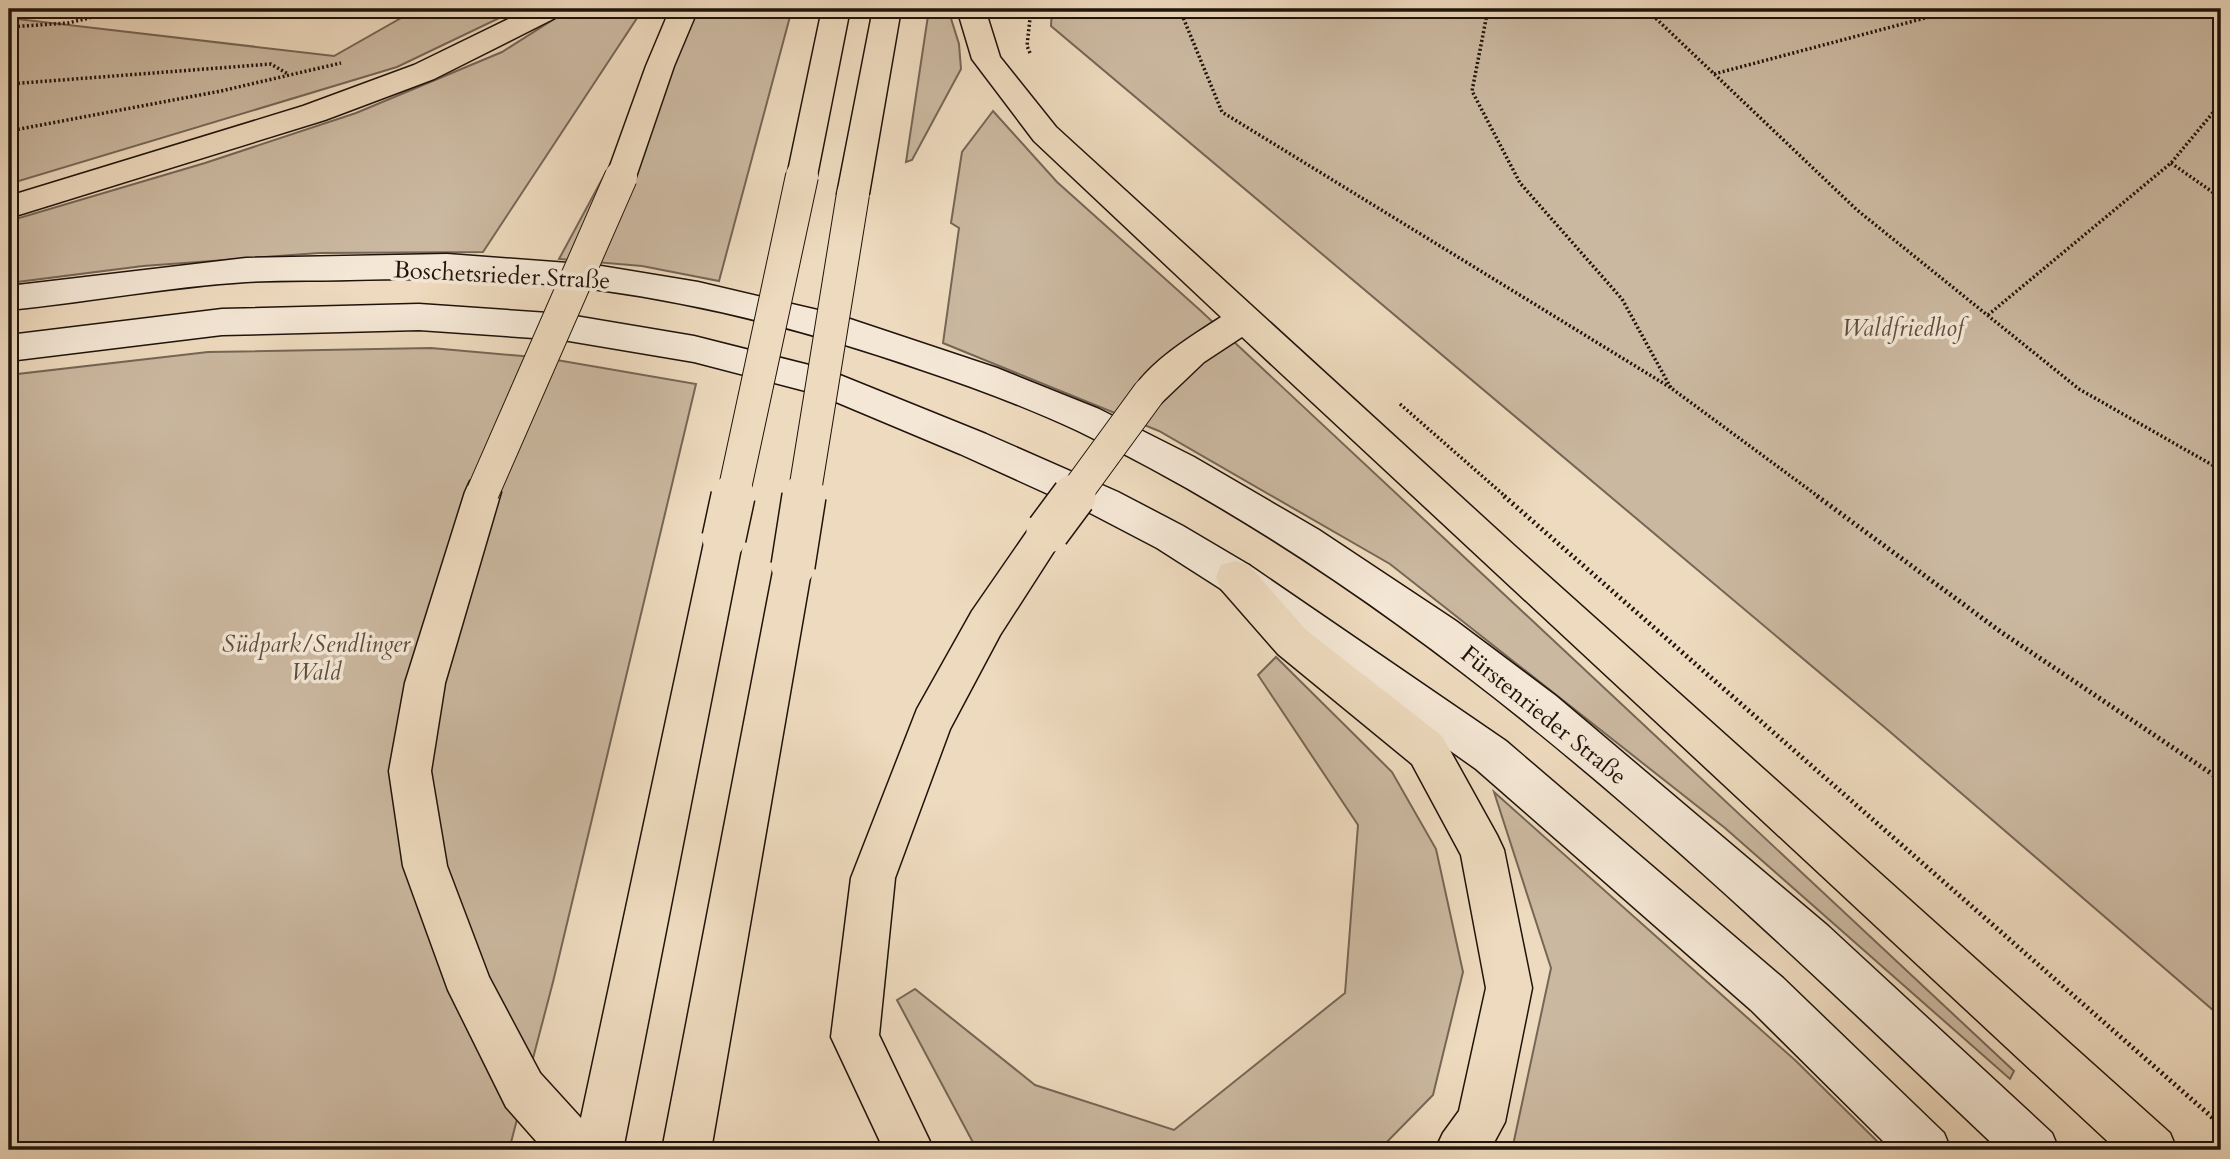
<svg xmlns="http://www.w3.org/2000/svg" width="2230" height="1159" font-family="Cardo,serif">
<style>
.green{fill:#cbb8a0;stroke:#756656;stroke-width:2}
.lines{fill:none;stroke-linecap:round;stroke-linejoin:round}
.secondary-casing{stroke:#1f130b;stroke-width:3}
.highway-casing{stroke:#1f130b;stroke-width:3}
.path-far1{stroke:#1f130b;stroke-width:3.5;stroke-dasharray:2 2.5;stroke-linecap:butt}
.path{stroke:#1f130b;stroke-width:5;stroke-dasharray:2 3.5;stroke-linecap:butt}
.secondary{fill:#f4e7d5;fill-rule:evenodd}
.highway{fill:#eedabe;fill-rule:evenodd}
.highway-bridge-far1-casing{stroke:#1f130b;stroke-width:34;stroke-linecap:butt}
.highway-bridge-casing{stroke:#1f130b;stroke-width:46;stroke-linecap:butt}
.highway-bridge-far1{stroke:#eedabe;stroke-width:32}
.highway-bridge{stroke:#eedabe;stroke-width:43}
.labels{text-anchor:middle;stroke-width:7;stroke-linejoin:round;paint-order:stroke}
.street-label{font-size:24px;fill:#1f130b;stroke:#f4e7d5}
.park-label{font-size:24px;font-style:italic;fill:#5b4d3f;stroke:#f4e7d5}
</style>
<rect width="100%" height="100%" fill="#eedabe"/>
<filter id="stains"><feTurbulence type="fractalNoise" baseFrequency=".00286" numOctaves="4"/><feColorMatrix values="0 0 0 0 .2 0 0 0 0 .09 0 0 0 0 .02 0 0 0 .5 -.17"/></filter>
<radialGradient id="worn" r=".72"><stop offset=".6" stop-color="#630" stop-opacity="0"/><stop offset="1" stop-color="#630" stop-opacity=".3"/></radialGradient>
<!-- green -->
<path class="green" d="M417,9H518L397,67L9,184V18L334,56Z
M570,9H643L483,252L319,253L143,266L9,283V221L205,163L356,113L502,52Z
M694,9H792L719,281L642,266L559,259Z
M929,9H948L959,44L961,69L912,160L906,162Z
M1052,9H2221V1017L1889,731L1051,26Z
M993,111L1057,182L1201,311L2014,1071L2010,1079L1725,828L1390,564L1159,431L943,343L959,228L951,223L962,152Z
M431,348L545,358L696,384L553,982L509,1150H9V375L208,352Z
M1276,657L1392,772L1436,849L1463,972L1433,1095L1379,1150H977L897,1000L915,989L1035,1085L1174,1130L1345,993L1358,825L1258,675Z
M1494,792L1796,1061L1886,1150H1512L1551,968Z"/>
<g class="lines">
<!-- secondary casing -->
<g class="secondary-casing">
<path id="secondary" d="M447,254L595,265L698,282L835,314L997,368L1099,409L1194,457L1319,530L1456,621L1556,696L1828,926L2052,1133L2059,1150H1999C1718,884 1431,602 1078,431C1027,407 973,387 919,369C815,333 709,305 599,290C516,278 432,278 349,280C315,281 280,280 246,282C167,287 88,302 9,310V286L246,258Z
M419,304L563,314L694,336L825,369L986,434L1118,492L1183,526L1249,565L1506,741L1783,978L1944,1133L1951,1150H1892L1751,1010L1476,769L1221,589L1157,548L1092,514L960,454L817,394L694,362L563,340L419,330L222,335L9,361V335L222,309Z"/>
</g>
<!-- highway casing -->
<g class="highway-casing">
<path id="highway" d="M529,9H565L561,15L434,79L325,120L9,218V196L303,106L414,65Z
M670,9H698L674,66L636,177L632,185L621,188L610,185L606,177L646,66Z
M822,9H850L817,176L813,184L802,187L791,184L787,176Z
M873,9H901L869,194L864,202L853,205L842,202L837,194Z
M957,9H985L1000,57L1056,127L1516,547L2170,1133L2177,1150H2117L1242,337L1204,362L1161,403L1149,407L1137,403L1131,393C1148,362 1192,336 1221,317L1034,141L972,59Z
M483,477L496,481L501,492L445,683L431,771L447,866L489,977L540,1073L581,1118L705,538L711,527L724,522L737,527L743,538L623,1150H544L506,1107L448,990L403,866L389,771L405,683L465,492L470,481Z
M1048,515L1061,520L1067,531L1000,635L950,729L895,878L879,1035L934,1150H884L831,1037L851,878L917,709L972,611L1035,520Z
M793,550L807,554L812,566L711,1150H662L774,566L779,554Z
M1235,561L1249,565L1306,630L1442,736L1497,835L1504,850L1532,988L1505,1122L1490,1150H1435L1443,1133L1459,1111L1486,988L1461,855L1412,764L1278,654L1221,589L1216,577L1221,565Z"/>
</g>
<!-- path-far1 -->
<path class="path-far1" d="M1488,9L1472,91L1520,183L1622,299L1671,388
M1646,9L1857,210L2079,389L2221,470
M1180,10L1222,112L1671,388L1819,497
M1030,11L1183,9
M9,27L68,23L126,9
M1030,53L1027,46L1031,9
M1714,74L1959,9
M9,84L271,64L288,74
M9,131L221,91L341,63
M2171,163L2221,198
M1988,315L2171,163L2221,103
M1400,404L1506,497"/>
<!-- path -->
<path class="path" d="M1504,496L2221,1125
M1817,496L2001,632L2221,780"/>
<!-- secondary -->
<use href="#secondary" class="secondary"/>
<!-- highway -->
<use href="#highway" class="highway"/>
<!-- highway-bridge-far1 casing -->
<g class="highway-bridge-far1-casing">
<path id="highway-bridge-far1" d="M483,492L621,177
M733,497L802,176
M804,497L853,194
M1073,497L1149,393"/>
</g>
<!-- highway-bridge casing -->
<g class="highway-bridge-casing">
<path id="highway-bridge" d="M1048,531L1074,496
M724,538L733,496
M793,566L804,496"/>
</g>
<!-- highway-bridge-far1 -->
<use href="#highway-bridge-far1" class="highway-bridge-far1"/>
<!-- highway-bridge -->
<use href="#highway-bridge" class="highway-bridge"/>
</g>
<g class="labels">
<!-- street labels -->
<g class="street-label">
<text transform="translate(502 275) rotate(3)" y="8">Boschetsrieder Straße</text>
<text transform="translate(1544 715) rotate(39)" y="8">Fürstenrieder Straße</text>
</g>
<!-- park labels -->
<g class="park-label">
<text x="1903" y="336">Waldfriedhof</text>
<text x="316" y="652">Südpark/Sendlinger<tspan x="316" dy="28">Wald</tspan></text>
</g>
</g>
<!-- margin -->
<rect width="2230" height="1159" fill="none" stroke="#eedabe" stroke-width="35"/>
<rect x="10" y="10" width="2209" height="1138" fill="none" stroke="#1f130b" stroke-width="3.5"/>
<rect x="18" y="18" width="2195" height="1124" fill="none" stroke="#1f130b" stroke-width="2"/>
<rect width="100%" height="100%" filter="url(#stains)"/>
<rect width="100%" height="100%" fill="url(#worn)"/>
</svg>
